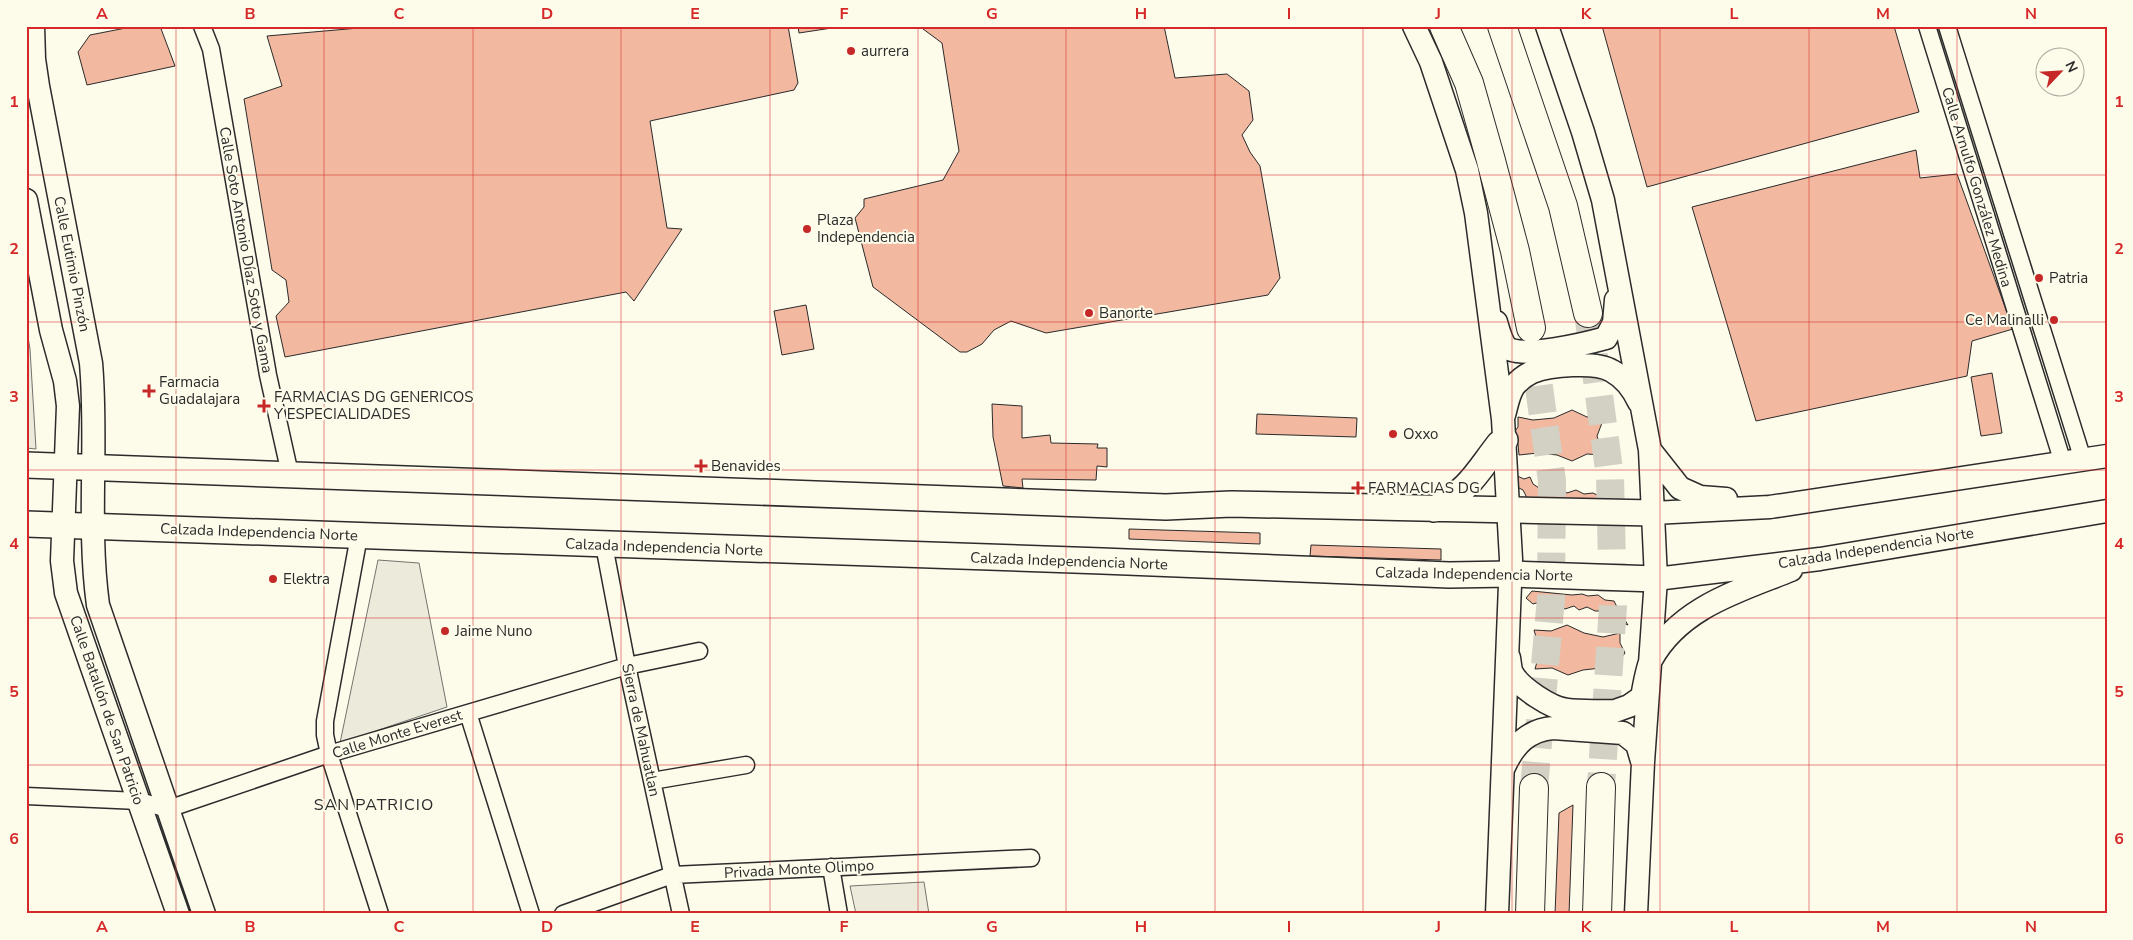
<svg xmlns="http://www.w3.org/2000/svg" width="2133" height="940" font-family="'Nunito Sans',sans-serif">
<style>
.green{fill:#ecebdb;stroke:#74746e}
.parking{fill:#eceadb;stroke:#74746e}
.building{fill:#f2b8a0;stroke:#2b2b2b}
.lines{fill:none;stroke-linecap:round;stroke-linejoin:round}
.highway-tunnel{stroke:#d3d1c4;stroke-width:28;stroke-dasharray:28 14;stroke-linecap:butt}
.street-casing{stroke:#2b2b2b;stroke-width:19}
.secondary-casing{stroke:#2b2b2b;stroke-width:25}
.primary-casing{stroke:#2b2b2b;stroke-width:28}
.highway-casing{stroke:#2b2b2b;stroke-width:30}
.street{stroke:#fdfbea;stroke-width:16}
.secondary{stroke:#fdfbea;stroke-width:22}
.primary{stroke:#fdfbea;stroke-width:25}
.highway{stroke:#fdfbea;stroke-width:28}
.grid{fill:none;stroke:#d62828;stroke-width:1;stroke-opacity:0.55}
.poi-dot{fill:#c62828;stroke:#fdfbea;stroke-width:2}
.labels{text-anchor:middle;stroke-width:4;stroke-linejoin:round;paint-order:stroke}
.poi-label{font-size:15px;fill:#2b2b2b;stroke:#fdfbea;text-anchor:start}
.street-label{font-size:15px;fill:#2b2b2b;stroke:#fdfbea}
.neighbourhood-label{font-size:16px;letter-spacing:1px;fill:#2b2b2b;stroke:#fdfbea}
.neatline{fill:none;stroke:#d62828;stroke-width:2}
.grid-label{font-size:16px;text-anchor:middle;font-weight:bold;fill:#d62828}
</style>
<rect width="100%" height="100%" fill="#fdfbea"/>
<!-- green -->
<path class="green" d="M378,560L419,563L447,707L340,743Z
M924,882L929,914H856L850,886Z"/>
<!-- parking -->
<path class="parking" d="M26,325L30,349L36,449L26,448Z"/>
<!-- building -->
<path class="building" d="M136,26H147L148,28L160,26L175,66L87,85L78,52L90,35Z
M382,26H788L798,83L794,90L650,121L667,228L682,229L634,301L626,292L285,357L276,316L289,302L286,280L272,270L244,99L282,86L267,36Z
M798,26H845L799,33Z
M919,26H1164L1175,78L1227,74L1249,91L1253,120L1242,135L1250,152L1260,166L1280,278L1268,295L1046,333L1011,321L994,330L982,344L967,352H960L873,287L855,218L864,207V199L943,180L959,151L942,43Z
M1602,26H1894L1919,112L1647,187Z
M1916,150L1920,178L1957,174L2013,329L1972,341L1967,376L1756,421L1692,207Z
M806,305L814,349L782,355L774,311Z
M1992,373L2002,433L1981,436L1971,377Z
M992,404L1022,406V438L1050,435L1051,443L1098,444L1097,448H1107V467L1097,466L1096,480L1022,479L1023,488L1003,486L993,437Z
M1572,410L1587,417L1605,415L1597,436L1603,455L1587,454L1572,461L1557,455L1538,453L1519,455L1518,444L1512,435L1518,427V417L1533,420L1554,418Z
M1257,414L1357,418L1356,437L1256,434Z
M1513,474L1524,479L1530,477L1533,484L1539,488H1546L1554,492L1561,489L1567,493L1576,490L1584,494L1593,493L1601,497L1608,495L1615,501L1527,498L1523,490L1517,487Z
M1129,529L1260,533V544L1129,539Z
M1311,545L1441,549V560L1310,556Z
M1532,591L1572,595L1582,594L1588,596L1598,595L1605,600L1614,601L1618,609L1624,612L1623,617L1628,625L1616,620L1610,622L1607,615L1602,611H1595L1587,607L1579,610L1574,606L1565,609L1557,605L1548,606L1540,602L1533,604L1526,598Z
M1567,625L1584,633L1603,637L1620,633V643L1625,653L1619,661L1618,671L1601,668L1583,670L1568,675L1552,668L1535,669L1540,651L1534,630L1551,631Z
M1573,805L1569,914H1555L1559,813Z"/>
<g class="lines">
<!-- highway-tunnel -->
<path class="highway-tunnel" d="M1588,313L1610,477L1613,606L1601,787
M1533,344L1552,481L1551,598L1534,788"/>
<!-- street casing -->
<g class="street-casing">
<path id="street" d="M202,26L211,49L268,375L290,474
M1927,26L2063,463
M1947,26L2083,460
M359,536L325,721V735L329,754L380,914
M604,545L627,666L681,914
M468,713L531,914
M652,781L746,765
M26,796L139,801L168,809L329,754L627,666L699,651
M831,867L839,914
M563,914L672,875L1031,858"/>
</g>
<!-- secondary casing -->
<g class="secondary-casing">
<path id="secondary" d="M33,26L34,59L38,86L91,363C98,444 87,525 98,605L204,914
M1414,26L1431,62L1467,170L1476,213L1503,419L1511,559L1497,914
M1547,26L1583,132L1603,200L1650,450L1656,579L1643,762L1636,914
M26,200L51,330L65,381L68,406L62,561L66,593L178,914
M1496,322C1498,329 1501,341 1506,347C1519,360 1588,343 1606,338L1614,323L1616,300
M1504,415C1507,405 1508,395 1514,386C1519,380 1526,375 1532,372C1550,365 1596,361 1612,371C1625,378 1633,389 1639,402
M1650,450L1680,488L1700,497L1726,499
M1653,513L1770,507L2107,456
M1656,579L1820,559L2107,511
M1509,658C1510,663 1510,669 1512,673C1520,688 1551,708 1567,710C1583,712 1599,711 1615,711L1629,706L1642,697C1644,687 1647,668 1651,660C1680,607 1739,591 1791,570
M1504,767C1514,745 1528,730 1553,728L1623,733L1637,744L1642,761"/>
</g>
<!-- primary casing -->
<g class="primary-casing">
<path id="primary" d="M26,465L1166,507L1231,504L1653,513
M1434,509C1470,489 1475,475 1499,444L1505,440
M26,524L1102,561L1449,575L1511,574L1656,579"/>
</g>
<!-- highway casing -->
<g class="highway-casing">
<path id="highway" d="M1444,26L1469,83L1490,157L1515,251L1531,328
M1502,26L1563,206L1588,313
M1530,914L1534,788
M1597,914L1601,787"/>
</g>
<!-- street -->
<use href="#street" class="street"/>
<!-- secondary -->
<use href="#secondary" class="secondary"/>
<!-- primary -->
<use href="#primary" class="primary"/>
<!-- highway -->
<use href="#highway" class="highway"/>
</g>
<!-- grid -->
<path class="grid" d="M176,26V914M324,26V914M473,26V914M621,26V914M770,26V914M918,26V914M1066,26V914M1215,26V914M1363,26V914M1512,26V914M1660,26V914M1809,26V914M1957,26V914M26,175H2107M26,322H2107M26,470H2107M26,618H2107M26,765H2107"/>
<!-- markers -->
<g class="poi-dot">
<circle cx="851" cy="51" r="5"/>
<circle cx="807" cy="229" r="5"/>
<circle cx="2039" cy="278" r="5"/>
<circle cx="1089" cy="313" r="5"/>
<circle cx="2054" cy="320" r="5"/>
<path d="M146.5 383.5h5v5h5v5h-5v5h-5v-5h-5v-5h5z"/>
<path d="M261.5 398.5h5v5h5v5h-5v5h-5v-5h-5v-5h5z"/>
<circle cx="1393" cy="434" r="5"/>
<path d="M698.5 458.5h5v5h5v5h-5v5h-5v-5h-5v-5h5z"/>
<path d="M1355.5 480.5h5v5h5v5h-5v5h-5v-5h-5v-5h5z"/>
<circle cx="273" cy="579" r="5"/>
<circle cx="445" cy="631" r="5"/>
</g>
<g class="labels">
<!-- poi labels -->
<g class="poi-label">
<text x="861" y="56">aurrera</text>
<text x="817" y="225">Plaza<tspan x="817" dy="17">Independencia</tspan></text>
<text x="2049" y="283">Patria</text>
<text x="1099" y="318">Banorte</text>
<text x="2044" y="325" text-anchor="end">Ce Malinalli</text>
<text x="159" y="387">Farmacia<tspan x="159" dy="17">Guadalajara</tspan></text>
<text x="274" y="402">FARMACIAS DG GENERICOS<tspan x="274" dy="17">Y ESPECIALIDADES</tspan></text>
<text x="1403" y="439">Oxxo</text>
<text x="711" y="471">Benavides</text>
<text x="1368" y="493">FARMACIAS DG</text>
<text x="283" y="584">Elektra</text>
<text x="455" y="636">Jaime Nuno</text>
</g>
<!-- street labels -->
<g class="street-label">
<text transform="translate(1977 187) rotate(73)" y="5">Calle Arnulfo González Medina</text>
<text transform="translate(246 250) rotate(80)" y="5">Calle Soto Antonio Díaz Soto y Gama</text>
<text transform="translate(72 264) rotate(79)" y="5">Calle Eutimio Pinzón</text>
<text transform="translate(259 532) rotate(2)" y="5">Calzada Independencia Norte</text>
<text transform="translate(664 547) rotate(2)" y="5">Calzada Independencia Norte</text>
<text transform="translate(1876 548) rotate(-9)" y="5">Calzada Independencia Norte</text>
<text transform="translate(1069 561) rotate(2)" y="5">Calzada Independencia Norte</text>
<text transform="translate(1474 574) rotate(1)" y="5">Calzada Independencia Norte</text>
<text transform="translate(107 710) rotate(71)" y="5">Calle Batallón de San Patricio</text>
<text transform="translate(641 730) rotate(78)" y="5">Sierra de Mahuatlan</text>
<text transform="translate(397 734) rotate(-17)" y="5">Calle Monte Everest</text>
<text transform="translate(799 869) rotate(-3)" y="5">Privada Monte Olimpo</text>
</g>
<!-- neighbourhood labels -->
<g class="neighbourhood-label">
<text x="374" y="810">SAN PATRICIO</text>
</g>
</g>
<!-- border -->
<rect width="2133" height="940" fill="none" stroke="#fdfbea" stroke-width="55"/>
<!-- north arrow -->
<g transform="translate(2060 72) rotate(65)"><circle r="24" fill="#fdfbea" stroke="#a9a89e"/>
<path d="M0-4L9 19L0 12L-9 19Z" fill="#c62828"/>
<text y="-8" font-size="14" font-weight="bold" text-anchor="middle" fill="#2b2b2b">N</text>
</g>
<rect x="28" y="28" width="2078" height="884" class="neatline"/>
<g class="grid-label">
<text x="102" y="19">A</text>
<text x="250" y="19">B</text>
<text x="399" y="19">C</text>
<text x="547" y="19">D</text>
<text x="695" y="19">E</text>
<text x="844" y="19">F</text>
<text x="992" y="19">G</text>
<text x="1141" y="19">H</text>
<text x="1289" y="19">I</text>
<text x="1438" y="19">J</text>
<text x="1586" y="19">K</text>
<text x="1734" y="19">L</text>
<text x="1883" y="19">M</text>
<text x="2031" y="19">N</text>
<text x="14" y="107">1</text>
<text x="2119" y="107">1</text>
<text x="14" y="254">2</text>
<text x="2119" y="254">2</text>
<text x="14" y="402">3</text>
<text x="2119" y="402">3</text>
<text x="14" y="549">4</text>
<text x="2119" y="549">4</text>
<text x="14" y="697">5</text>
<text x="2119" y="697">5</text>
<text x="14" y="844">6</text>
<text x="2119" y="844">6</text>
<text x="102" y="932">A</text>
<text x="250" y="932">B</text>
<text x="399" y="932">C</text>
<text x="547" y="932">D</text>
<text x="695" y="932">E</text>
<text x="844" y="932">F</text>
<text x="992" y="932">G</text>
<text x="1141" y="932">H</text>
<text x="1289" y="932">I</text>
<text x="1438" y="932">J</text>
<text x="1586" y="932">K</text>
<text x="1734" y="932">L</text>
<text x="1883" y="932">M</text>
<text x="2031" y="932">N</text>
</g>
</svg>
